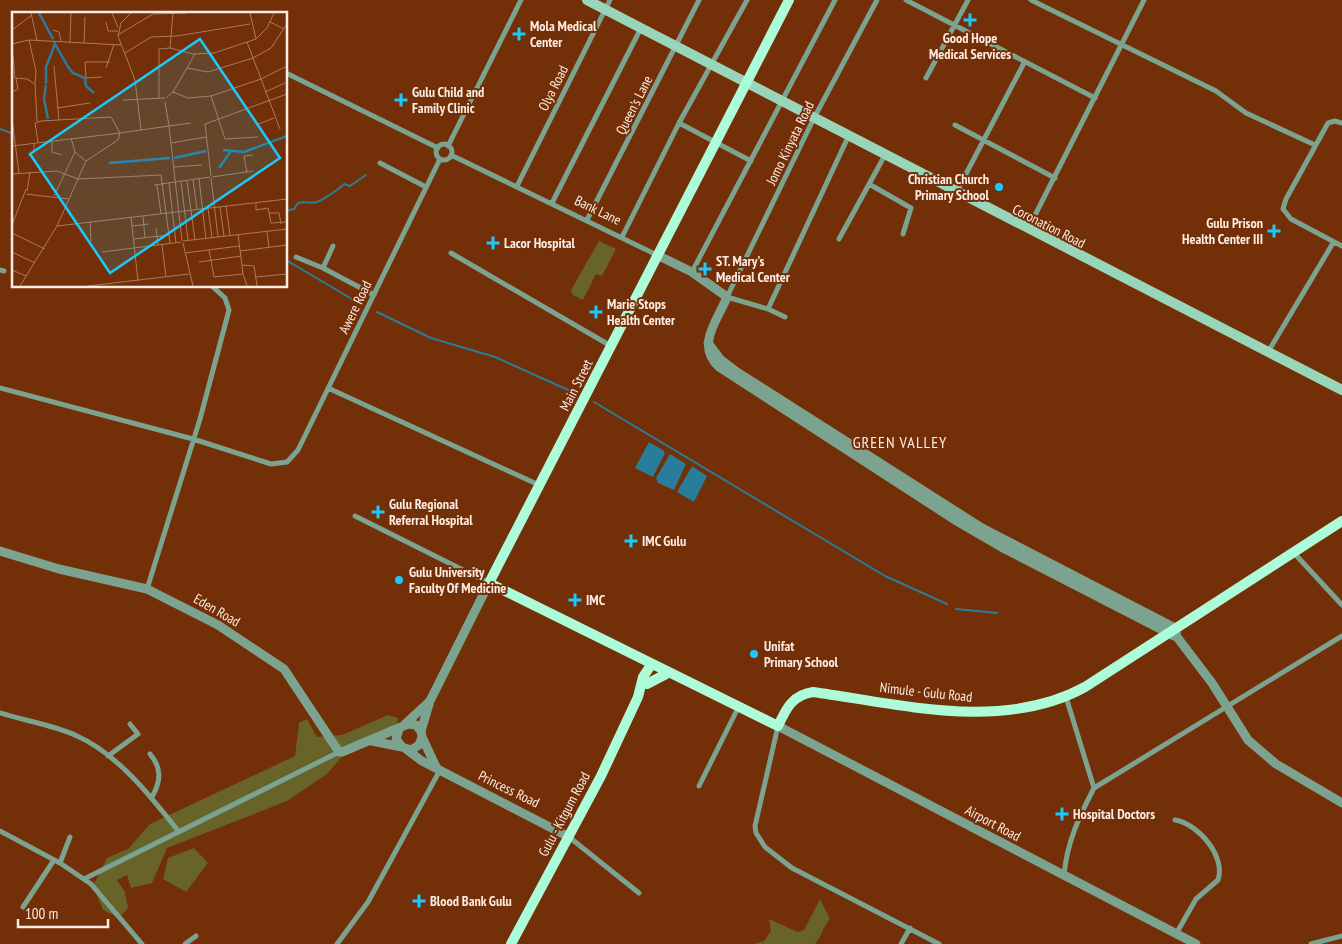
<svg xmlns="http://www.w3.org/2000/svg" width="1342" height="944" font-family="'PT Sans Narrow',sans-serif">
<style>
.green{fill:#686327}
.water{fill:#297d9a}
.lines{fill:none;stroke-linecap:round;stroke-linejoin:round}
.stream{stroke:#297d9a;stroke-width:2}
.minor{stroke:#7ca290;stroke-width:5}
.tertiary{stroke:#7ca290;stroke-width:9}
.secondary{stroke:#98d5b9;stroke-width:10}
.primary{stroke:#adfcd9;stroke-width:10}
.poi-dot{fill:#1acafc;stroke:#732f07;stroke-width:2}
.labels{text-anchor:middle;stroke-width:4;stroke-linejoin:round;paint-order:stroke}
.poi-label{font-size:14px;font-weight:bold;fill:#fdece4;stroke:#732f07;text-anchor:start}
.street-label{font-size:14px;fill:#fdece4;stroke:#732f07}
.quarter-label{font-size:16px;letter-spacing:1px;fill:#fdece4;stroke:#732f07}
.inset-river{fill:none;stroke:#297d9a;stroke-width:2.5}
.inset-road{fill:none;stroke:#aa7b5f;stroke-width:1}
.view{fill:#1acafc;fill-opacity:0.15;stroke:#1acafc;stroke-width:2.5}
.inset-edge{fill:none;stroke:#fdece4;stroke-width:2.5}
</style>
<rect width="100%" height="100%" fill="#732f07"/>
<!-- green -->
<path class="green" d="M599,241L616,249L602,276L596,274L583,300L573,295L571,290Z
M388,715L398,718L397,725L349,748L327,774L287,801L167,848L152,883L131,888L127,875L117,880L125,892L128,908L119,918L103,910L93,886L107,858L128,849L150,824L295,756L299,723L307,719L317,737L342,735Z
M194,848L208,863L186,892L163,879L168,858Z
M820,899L830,919C821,930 823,934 815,944H754L764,941L771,931L769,919L798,932L804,930Z"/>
<!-- water -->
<path class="water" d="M649,442L663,450L665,453L653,477L635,468Z
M670,454L686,464L674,490L658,483L656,478Z
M692,466L707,476L694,502L677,492Z"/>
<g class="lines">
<!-- stream -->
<path class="stream" d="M0,129L14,134
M286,211L294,209L298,203C305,201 311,204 317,202C323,200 339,189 344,184L350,186L366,175
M286,260L357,302
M377,312L431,338L495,357L577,394
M594,402L885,576L947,604
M956,609L997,613"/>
<!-- minor -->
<path class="minor" d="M906,0L1095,98
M1031,0L1216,91L1246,113L1315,145
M286,73L438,148
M926,78L968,0
M679,123L751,161
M1342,123L1335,121L1328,123L1286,199L1283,209L1291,219L1342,246
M955,125L1055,178
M436 152a8 8 0 1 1 16 0a8 8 0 1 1-16 0Z
M448,146L521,0
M451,155L657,255
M380,163L426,187
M869,184L911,208L903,234
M517,186L610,0
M956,193L1024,63
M552,203L641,28
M587,220L699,0
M1028,229L1144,0
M622,237L679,123L747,0
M839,239L885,155
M451,253L611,346
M296,257L323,268L374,295
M323,268L333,246
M0,270L4,271
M692,272L835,0
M768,309L849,135
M785,317L768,309L727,297L814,118L877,0
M1268,352L1333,243
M0,388L193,439L271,464L287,462L298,450L440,159
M328,388L539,485
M355,516L489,583
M1294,553L1342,605
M147,589L200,419L229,310L225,298L212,286
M0,713C25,721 54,725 77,736C118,754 152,798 179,832
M778,726L755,826L756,833L765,847L792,868L939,944
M150,754C162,768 161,781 152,797
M108,756L138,734L130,724
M699,786L738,708
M1094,788L1342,636
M1175,820C1199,824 1226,857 1218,880L1196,899L1176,934
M0,831L60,863L91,884L142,944
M569,837L639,893
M60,863L70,837
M1064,875C1067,842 1079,817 1094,788L1066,697
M84,879L339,752
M23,907L54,860
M185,944L196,936
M337,944L368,902L440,770
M901,944L910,928
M1311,944L1342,936"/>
<!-- tertiary -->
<path class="tertiary" d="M657,255L692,272L727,297C718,320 695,345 719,367L955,520L1005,549L1174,636
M708,343L720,359L737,372L982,528L1175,628L1177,637L1212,683L1248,740L1276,764L1342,803
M0,551L59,569L147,589L218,625L284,669L339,752H342L408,724L416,725L421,731L422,737L419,745L411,750L402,747L396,739L399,729
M404,725L430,701
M778,726L1196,944
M421,731L430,701L489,583
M422,737L436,767
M372,741L402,747
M406,749L422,761L569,837"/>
<!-- secondary -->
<path class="secondary" d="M587,0C838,131 1090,260 1342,390"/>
<!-- primary -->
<path class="primary" d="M789,0L489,583L778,726C786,709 792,695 813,692C900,704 1003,732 1085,687L1342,521
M647,684L668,673
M511,944L601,776L638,697L643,677L651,665"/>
</g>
<!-- markers -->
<g class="poi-dot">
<path d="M967.5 12.5h5v5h5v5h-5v5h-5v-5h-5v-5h5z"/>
<path d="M516.5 26.5h5v5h5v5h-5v5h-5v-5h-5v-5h5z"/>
<path d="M398.5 92.5h5v5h5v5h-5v5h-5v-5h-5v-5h5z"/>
<circle cx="999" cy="187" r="5"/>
<path d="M1271.5 223.5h5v5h5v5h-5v5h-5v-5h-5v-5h5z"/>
<path d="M490.5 235.5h5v5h5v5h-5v5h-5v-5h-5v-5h5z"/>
<path d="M702.5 261.5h5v5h5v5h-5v5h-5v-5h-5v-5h5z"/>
<path d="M593.5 304.5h5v5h5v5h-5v5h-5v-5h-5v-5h5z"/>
<path d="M375.5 504.5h5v5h5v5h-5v5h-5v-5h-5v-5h5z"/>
<path d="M628.5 533.5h5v5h5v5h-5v5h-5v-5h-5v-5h5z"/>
<circle cx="399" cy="580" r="5"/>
<path d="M572.5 592.5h5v5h5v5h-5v5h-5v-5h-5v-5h5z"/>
<circle cx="754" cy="654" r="5"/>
<path d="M1059.5 806.5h5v5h5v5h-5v5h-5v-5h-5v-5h5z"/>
<path d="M416.5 893.5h5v5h5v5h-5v5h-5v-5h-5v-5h5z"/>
</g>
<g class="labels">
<!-- poi labels -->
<g class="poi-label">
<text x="530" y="31">Mola Medical<tspan x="530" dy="16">Center</tspan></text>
<text x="970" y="43" text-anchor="middle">Good Hope<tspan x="970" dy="16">Medical Services</tspan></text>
<text x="412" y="97">Gulu Child and<tspan x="412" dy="16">Family Clinic</tspan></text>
<text x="989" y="184" text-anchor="end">Christian Church<tspan x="989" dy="16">Primary School</tspan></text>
<text x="1263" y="228" text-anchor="end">Gulu Prison<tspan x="1263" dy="16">Health Center III</tspan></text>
<text x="504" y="248">Lacor Hospital</text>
<text x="716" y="266">ST. Mary's<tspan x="716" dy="16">Medical Center</tspan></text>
<text x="607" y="309">Marie Stops<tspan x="607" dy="16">Health Center</tspan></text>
<text x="389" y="509">Gulu Regional<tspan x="389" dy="16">Referral Hospital</tspan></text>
<text x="642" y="546">IMC Gulu</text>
<text x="409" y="577">Gulu University<tspan x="409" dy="16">Faculty Of Medicine</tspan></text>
<text x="586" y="605">IMC</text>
<text x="764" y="651">Unifat<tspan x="764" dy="16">Primary School</tspan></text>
<text x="1073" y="819">Hospital Doctors</text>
<text x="430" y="906">Blood Bank Gulu</text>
</g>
<!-- street labels -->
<g class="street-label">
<text transform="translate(553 88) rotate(-63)" y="5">Olya Road</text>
<text transform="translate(634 105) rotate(-63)" y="5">Queen's Lane</text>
<text transform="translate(790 143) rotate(-64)" y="5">Jomo Kinyata Road</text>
<text transform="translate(598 210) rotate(26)" y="5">Bank Lane</text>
<text transform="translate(1049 226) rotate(27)" y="5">Coronation Road</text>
<text transform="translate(355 307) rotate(-64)" y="5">Awere Road</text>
<text transform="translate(576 385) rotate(-63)" y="5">Main Street</text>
<text transform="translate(217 610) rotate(30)" y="5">Eden Road</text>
<text transform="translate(926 692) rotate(6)" y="5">Nimule - Gulu Road</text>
<text transform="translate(509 789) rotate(26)" y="5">Princess Road</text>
<text transform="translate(564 814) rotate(-62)" y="5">Gulu - Kitgum Road</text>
<text transform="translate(993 823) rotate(28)" y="5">Airport Road</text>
</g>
<!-- quarter labels -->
<g class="quarter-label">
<text x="900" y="448">GREEN VALLEY</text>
</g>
</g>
<!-- overview -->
<g transform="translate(12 12)">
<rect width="275" height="275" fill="#732f07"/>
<path class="inset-river" d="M27,1L41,27M42,30L56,55L61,61L73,66L74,74L82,81M34,72V55L43,32M34,73L32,87L36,107M211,138L232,140L275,124M162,146L194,139M97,151L158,146M207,156L219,139"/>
<path class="inset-road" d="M19,1L25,28M100,1L106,15M119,1L109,11L106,24L123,68L129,118M238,1L244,27M94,10L96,19H106M258,10L272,17M0,18L20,3M41,18L47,20L49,29M106,23L141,2L174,1M17,28L24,59L23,72M58,30L59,1M235,30L268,117M72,31L73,5M0,32L17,28L109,33M158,36L181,42L202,41L244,27L255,16L262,1M113,41L139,25L165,24L238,12M1,43L3,67M42,54L47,108M94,56L102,32M175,56L196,60L241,46L259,36L275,12M90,65L74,66L73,50H98M0,80L6,77L4,66L15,67L23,72L25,109M161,80L183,42M253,80L273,71M199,84L213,127L246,125M154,86L161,80L176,86L199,84L249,67L275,54M147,87V37L158,36L161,1M111,88L153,86M153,90L157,114L179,111M45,96L78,91M0,107L7,161M244,113L262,106M59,126L63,140L74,149M40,129V140L50,143M159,131L194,125M0,134L108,121L99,105L29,109L23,111L26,130M17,144L22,139V131M162,155L190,153M235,161L232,144L241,143M0,162L45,159L66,167L149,163M149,163L158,231M199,164L193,112L275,82M200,165L241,159M199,166L206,225M187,167L194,227M181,168L185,197M169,169L176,228M175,169L183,228M157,171L164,231M142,173L198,165M145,173L149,202M15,179L18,160M14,182L57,187M42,184L63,140M244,191V198L256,196L259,211L275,210M214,194L218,223M208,195L212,224M196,197L200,225M257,201H267L269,212M131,204L133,226M119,205L126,269M78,210L79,229M0,213L14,177M45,214L275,187M120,214L137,212M144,216L146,233M255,220L257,236M0,221L33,237M226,222L231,262M121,227L157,223M171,229L275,217M171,231L181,274M150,233L154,265M197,238L202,265L231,262L235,274M228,239L275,233M0,240L23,251M90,240L169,230M173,241L227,234M187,250L229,244M230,253L242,254L245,274M0,258L14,264M244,265L275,262M8,274L45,214L74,149L106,128L108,121L157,114L170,229M76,274L177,262"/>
<path class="view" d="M188,27L268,146L98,261L18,142Z"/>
<rect width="275" height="275" class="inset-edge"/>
</g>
<!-- scale -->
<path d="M18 919v8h90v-8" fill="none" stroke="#fdece4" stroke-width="2.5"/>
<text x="25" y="919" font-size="15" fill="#fdece4" stroke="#732f07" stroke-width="4" paint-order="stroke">100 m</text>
</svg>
